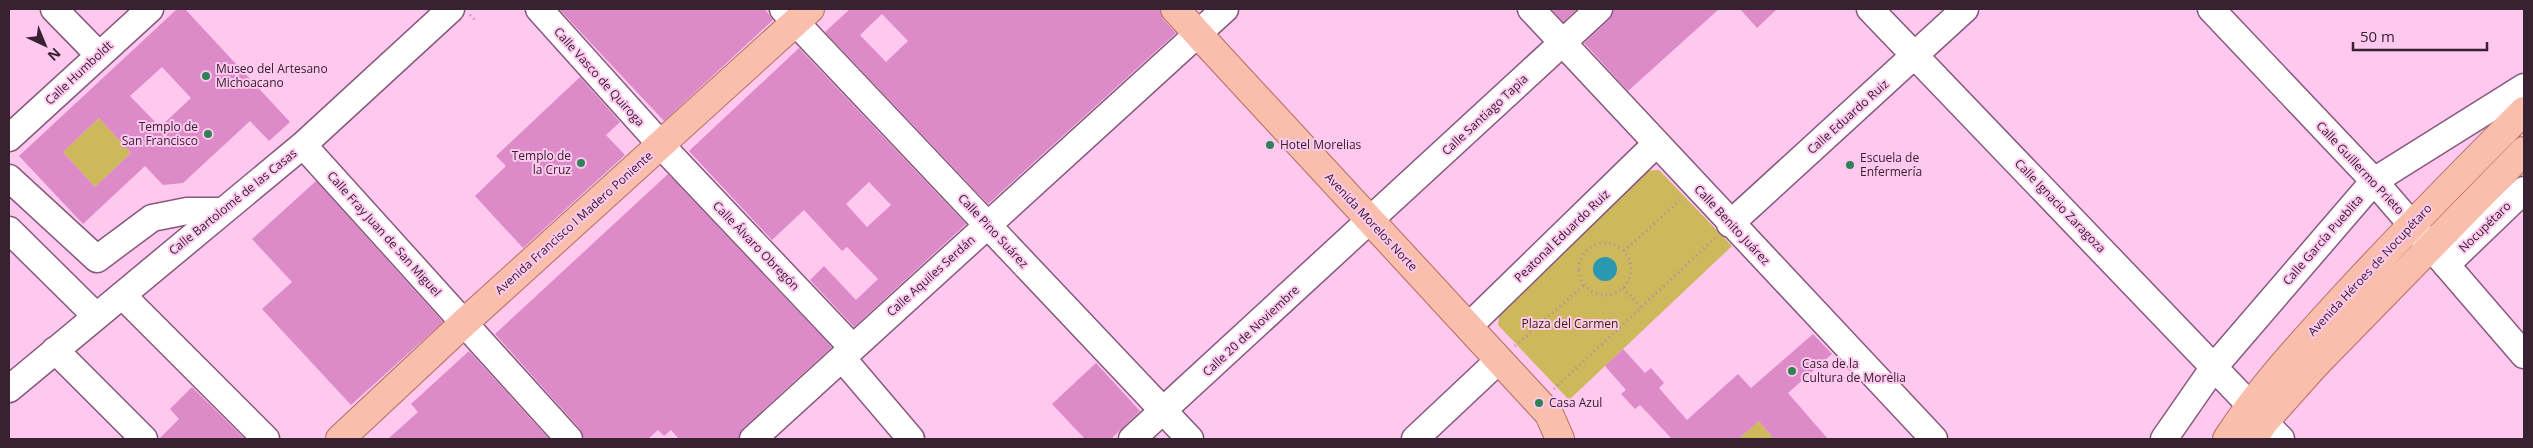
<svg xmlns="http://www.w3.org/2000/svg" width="2533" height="448" font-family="'Open Sans',sans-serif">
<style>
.green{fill:#cdb85c}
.water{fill:#2a98b0}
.building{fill:#dc8bc8;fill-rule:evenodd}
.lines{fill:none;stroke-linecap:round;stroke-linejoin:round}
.minor-casing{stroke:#87587c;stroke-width:29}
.major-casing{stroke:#b36b5e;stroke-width:30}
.path{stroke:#b38aa8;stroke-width:3;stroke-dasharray:1 4;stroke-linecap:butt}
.minor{stroke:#fff;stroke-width:26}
.major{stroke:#fabead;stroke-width:28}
.poi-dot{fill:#2e8255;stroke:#fec8ef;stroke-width:2}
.labels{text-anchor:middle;stroke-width:4;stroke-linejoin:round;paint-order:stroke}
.poi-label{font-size:12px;fill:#362231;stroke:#fec8ef;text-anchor:start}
.street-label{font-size:12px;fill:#362231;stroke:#fec8ef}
.park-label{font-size:12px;fill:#342a00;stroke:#fec8ef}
</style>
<rect width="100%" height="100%" fill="#fec8ef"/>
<!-- green -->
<path class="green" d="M99,118L131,153L95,187L63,152Z
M1659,170L1732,246L1569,400L1498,325L1501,303L1639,171Z
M1759,421L1774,439H1738Z"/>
<!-- water -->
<path class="water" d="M1593 269a12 12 0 1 1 24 0a12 12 0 1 1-24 0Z"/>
<!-- building -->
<path class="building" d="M177,9H185L290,122L269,141L250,121L183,183L163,185L145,166L83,224L19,156ZM162,67L191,98L160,127L130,96ZM99,118L131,153L95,187L63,152Z
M559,9H765L773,20L664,121Z
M850,9H1160L1163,19L1176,33L988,204L825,32ZM882,14L908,41L886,62L860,35Z
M1551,9H1577L1563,22Z
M1614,9H1719L1628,91L1584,43L1609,20Z
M1740,9H1777L1757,28Z
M799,48L966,224L854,327L810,280L824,266L856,300L878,279L847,247L842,251L804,210L772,240L689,151ZM869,182L891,205L867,227L846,204Z
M580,77L620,122L606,135L625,155L523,248L475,196L506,166L496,156Z
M668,174L832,347L743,428L738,439H679L671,430L664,436L658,430L648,439H584L580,429L495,334Z
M316,181L443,322L351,405L262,309L292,282L252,239Z
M1813,334L1832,354L1788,393L1828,439H1774L1759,421L1738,439H1672L1640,405L1635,409L1621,394L1626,390L1605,366L1623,349L1645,373L1651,368L1664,383L1659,388L1687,420L1738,374L1751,388Z
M469,351L549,439H388L418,412L411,404Z
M1096,363L1140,411L1111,439H1085L1052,404Z
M192,387L245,439H159L179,419L170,409Z"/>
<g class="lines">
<!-- minor casing -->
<g class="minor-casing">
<path id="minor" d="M54,9L99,55
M539,9L673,158L852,347
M783,9L1190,439
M1531,9L1934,439
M1870,9L2249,404
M2211,9L2374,181L2524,355
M9,138L150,9
M303,145L569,439
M9,178L97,259L152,218L187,211H221
M1730,224L1965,9
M9,230L96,316
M2446,265L2524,190
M122,295L266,439
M1468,327L1656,144
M55,350L144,439
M842,358L911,439
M9,389L303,145L451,9
M2264,422L2281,439
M753,439L1225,9
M1132,439L1599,9
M1415,439L1499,360
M2164,439L2214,367L2374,181L2524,87"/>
</g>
<!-- major casing -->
<g class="major-casing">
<path id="major" d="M1175,9L1549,414L1560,439
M340,439L465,322L810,9
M2227,439C2260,388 2301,344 2342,299C2401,235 2462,173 2524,111
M2253,439L2264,422L2316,364L2524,151"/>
</g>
<!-- path -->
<path class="path" d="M470,15L476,21
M1579 269a26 26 0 1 1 52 0a26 26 0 1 1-52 0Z
M1624,251L1680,200
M1623,288L1641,307
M1515,346L1584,285
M1554,389L1715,238"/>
<!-- minor -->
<use href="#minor" class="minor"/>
<!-- major -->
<use href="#major" class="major"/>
</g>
<!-- markers -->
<g class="poi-dot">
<circle cx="206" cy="76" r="5"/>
<circle cx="208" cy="134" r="5"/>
<circle cx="1270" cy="145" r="5"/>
<circle cx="581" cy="163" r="5"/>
<circle cx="1850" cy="165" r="5"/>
<circle cx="1792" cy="371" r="5"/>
<circle cx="1539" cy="403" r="5"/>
</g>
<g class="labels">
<!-- poi labels -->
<g class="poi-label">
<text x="216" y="73">Museo del Artesano<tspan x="216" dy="14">Michoacano</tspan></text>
<text x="198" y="131" text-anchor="end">Templo de<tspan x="198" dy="14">San Francisco</tspan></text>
<text x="1280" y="149">Hotel Morelias</text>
<text x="571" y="160" text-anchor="end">Templo de<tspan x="571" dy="14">la Cruz</tspan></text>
<text x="1860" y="162">Escuela de<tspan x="1860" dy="14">Enfermería</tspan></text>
<text x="1802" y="368">Casa de la<tspan x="1802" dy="14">Cultura de Morelia</tspan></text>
<text x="1549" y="407">Casa Azul</text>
</g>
<!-- street labels -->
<g class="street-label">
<text transform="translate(79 73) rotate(-43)" y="4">Calle Humboldt</text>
<text transform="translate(599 77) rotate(48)" y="4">Calle Vasco de Quiroga</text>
<text transform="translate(1485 115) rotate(-43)" y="4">Calle Santiago Tapia</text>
<text transform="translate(1848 117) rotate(-42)" y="4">Calle Eduardo Ruiz</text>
<text transform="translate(2360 168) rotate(47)" y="4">Calle Guillermo Prieto</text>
<text transform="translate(233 202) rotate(-39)" y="4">Calle Bartolomé de las Casas</text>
<text transform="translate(2060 206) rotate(46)" y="4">Calle Ignacio Zaragoza</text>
<text transform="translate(1371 222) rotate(47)" y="4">Avenida Morelos Norte</text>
<text transform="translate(574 223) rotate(-42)" y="4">Avenida Francisco I Madero Poniente</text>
<text transform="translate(1732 225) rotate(47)" y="4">Calle Benito Juárez</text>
<text transform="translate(2485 227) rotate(-44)" y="4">Nocupétaro</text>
<text transform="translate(993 231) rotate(47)" y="4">Calle Pino Suárez</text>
<text transform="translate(384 234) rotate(48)" y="4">Calle Fray Juan de San Miguel</text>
<text transform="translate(1562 236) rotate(-44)" y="4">Peatonal Eduardo Ruiz</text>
<text transform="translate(2323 240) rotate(-49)" y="4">Calle García Pueblita</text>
<text transform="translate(756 246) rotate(46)" y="4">Calle Álvaro Obregón</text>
<text transform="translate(2370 270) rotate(-47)" y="4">Avenida Héroes de Nocupétaro</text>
<text transform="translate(931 276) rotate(-42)" y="4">Calle Aquiles Serdán</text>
<text transform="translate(1251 331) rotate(-43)" y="4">Calle 20 de Noviembre</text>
</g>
<!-- park labels -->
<g class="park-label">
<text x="1570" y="328">Plaza del Carmen</text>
</g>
</g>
<!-- border -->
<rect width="2533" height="448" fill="none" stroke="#362231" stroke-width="20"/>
<!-- north arrow -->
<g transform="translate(45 45) rotate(136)" stroke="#fec8ef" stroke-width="4" paint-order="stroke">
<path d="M0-4L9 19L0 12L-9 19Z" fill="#362231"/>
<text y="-8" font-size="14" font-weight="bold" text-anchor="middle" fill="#362231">N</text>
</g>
<!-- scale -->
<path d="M2353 42v8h134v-8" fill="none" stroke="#362231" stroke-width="2.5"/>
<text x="2360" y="42" font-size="15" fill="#362231" stroke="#fec8ef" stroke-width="4" paint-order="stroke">50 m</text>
</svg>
